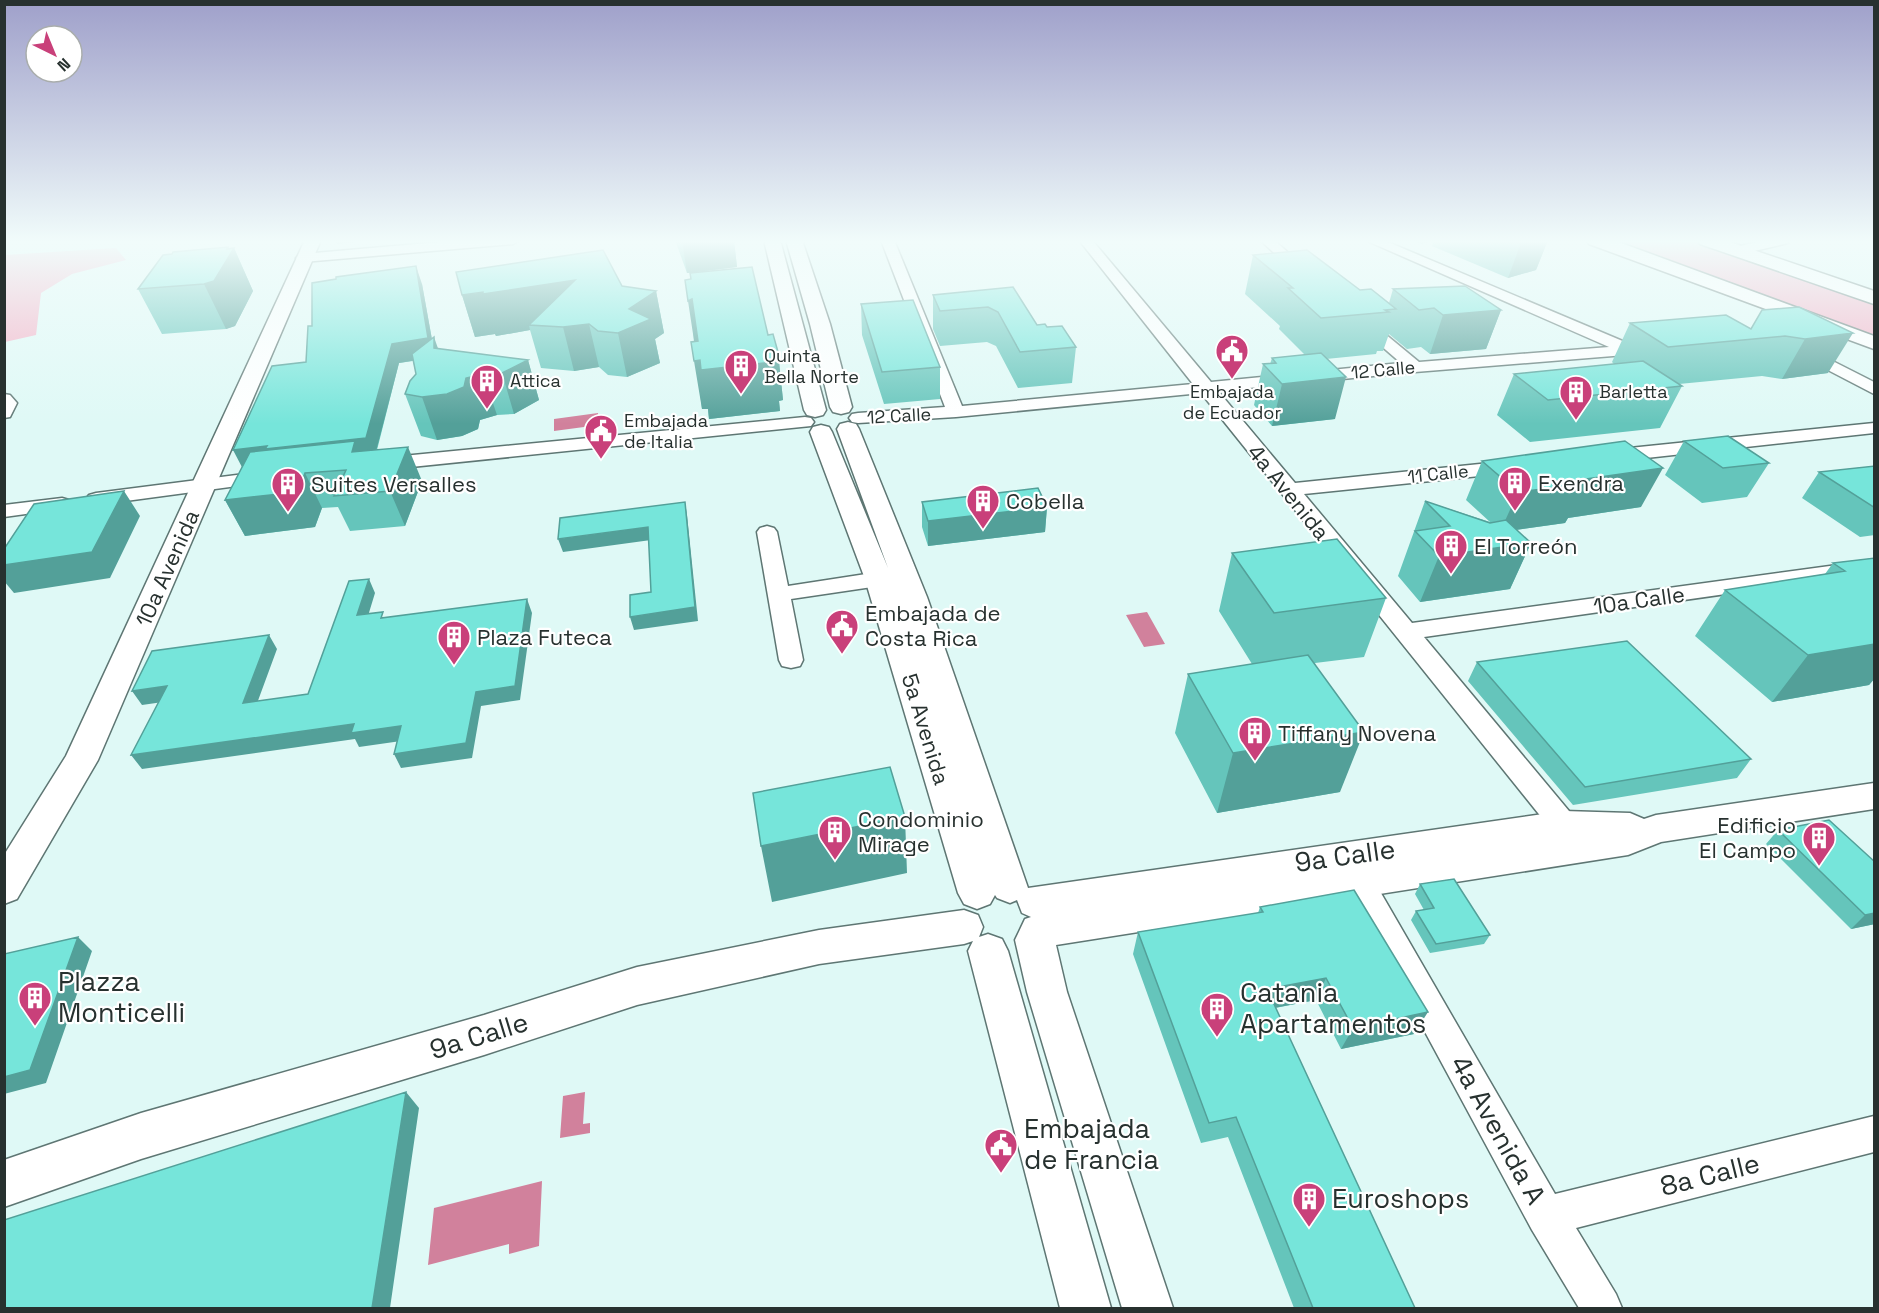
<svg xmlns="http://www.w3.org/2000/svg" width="1879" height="1313" font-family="'Space Grotesk',sans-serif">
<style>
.green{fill:#f4afc5}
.water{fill:#d1819c}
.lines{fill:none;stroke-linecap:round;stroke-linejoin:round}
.minor-casing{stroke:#5e7673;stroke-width:3}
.tertiary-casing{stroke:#5e7673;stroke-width:3}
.primary-casing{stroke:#5e7673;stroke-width:3}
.minor{fill:#fff;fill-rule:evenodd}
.tertiary{fill:#fff;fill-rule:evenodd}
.primary{fill:#fff;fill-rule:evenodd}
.wall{fill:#65c5bb}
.shaded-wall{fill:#53a099}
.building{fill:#76e5da;stroke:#53a099;stroke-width:1.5}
.labels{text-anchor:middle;stroke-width:4.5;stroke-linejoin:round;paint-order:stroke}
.far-poi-label{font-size:18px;fill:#27312f;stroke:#fff;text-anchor:start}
.far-street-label{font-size:18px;fill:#27312f;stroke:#fff}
.poi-label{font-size:22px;fill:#27312f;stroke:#fff;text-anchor:start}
.street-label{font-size:22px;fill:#27312f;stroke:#fff}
.near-street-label{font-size:27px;fill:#27312f;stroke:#fff}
.near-poi-label{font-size:27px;fill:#27312f;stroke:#fff;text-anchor:start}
</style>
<rect width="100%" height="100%" fill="#dff9f6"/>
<!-- green -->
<path class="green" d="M1609,240H1693L1874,302V337Z
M116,248L126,260L72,274L41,293L36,335L5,342V255Z"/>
<!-- water -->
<path class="water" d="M598,413L599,425L554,431V419Z
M1147,612L1165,644L1144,647L1126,615Z
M585,1092L583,1124L590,1123V1133L560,1138L563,1096Z
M542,1181L539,1246L509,1254V1244L428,1265L434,1208Z"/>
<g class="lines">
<!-- minor casing -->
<g class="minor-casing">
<path id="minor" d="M463,240H519L513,244L303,262L296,258L303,254Z
M881,240H894L962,406L1193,384L1079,240H1092L1211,382L1401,363L1357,325L1354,322L1362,317L1367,319L1419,362L1609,347L1365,240H1383L1632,345H1656L1658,348L1656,351L1650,353L1415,372L1218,391L1295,483L1509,461L1516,463L1519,467L1516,471L1509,473L1304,494L1412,623L1874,560V573L1424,637L1574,817L1578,825L1574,833L1564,836L1554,833L1201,393L956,417L858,423L852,422L849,418L852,414L858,413L945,407Z
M1260,240H1274L1310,272L1303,276L1298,275Z
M1765,240H1789L1788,243L1737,255L1730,251L1732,248Z
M1805,347L1874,382V394L1799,355L1797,352L1799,349Z
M4,394L10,395L17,403L10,417L4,418Z
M805,417L811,418L814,422L811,426L382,470L375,468L373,464L375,460L382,458Z
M1874,423V433L1610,462L1603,460L1601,456L1603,452L1610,450Z
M267,471L274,473L277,477L274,481L96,505L89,503L86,499L89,495L96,493Z
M62,498L69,500L72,504L69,508L4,517V505Z
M767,526L774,528L777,532L788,586L879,572L887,574L890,579L887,584L879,586L791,599L803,660L800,666L791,668L782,666L779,660L757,532L760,528Z
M1360,855L1370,858L1375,867L1374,881L1555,1194L1874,1116V1152L1576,1228L1616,1294L1622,1308H1579L1532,1230L1344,882L1345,867L1350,858Z"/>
</g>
<!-- tertiary casing -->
<g class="tertiary-casing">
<path id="tertiary" d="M305,240H321L98,760L17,899L4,904V855L66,756Z
M764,240H780L826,410L823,415L815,417L807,415L804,410Z
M786,240H802L830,324L852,407L849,412L841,414L833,412L830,407L810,324Z
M848,422L856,424L859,429L927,597L1028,888L1564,811L1630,813L1644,819L1656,815L1874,783V809L1661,842L1628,855L1056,945L1067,992L1173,1308H1122L1027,992L1015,940L1025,919L1031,917L1022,913L1017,900L1010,903L997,898L995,895L990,904L977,909L964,904L958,893L865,579L810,432L813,427L821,425L829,427L832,432L888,568L837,429L840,424Z
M964,910L978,915L983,927L979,937L988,934L1002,939L1008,951L1111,1308H1060L968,951L973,941L964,944L819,964L637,1005L484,1055L141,1159L4,1207V1160L141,1113L484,1015L637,967L819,930Z"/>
</g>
<!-- primary casing -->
<g class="primary-casing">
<path id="primary" d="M1586,240H1613L1874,336V349L1589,244Z
M1697,240H1724L1874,291V304L1700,244Z"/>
</g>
<!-- minor -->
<use href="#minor" class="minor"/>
<!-- tertiary -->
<use href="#tertiary" class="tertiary"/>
<!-- primary -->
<use href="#primary" class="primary"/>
</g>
<!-- wall -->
<path class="wall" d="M675,240H734L737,267L692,273L768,335L778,352L783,400L779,401L780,411L709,419L708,409H702L694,342L690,273H687Z
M1412,240H1548L1536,270L1508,278L1432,246L1434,240L1421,244Z
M228,247L229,249L234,248L253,291L235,326L226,329L162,334L138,289Z
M1253,255L1360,290L1389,303L1393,289L1501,310L1486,349L1430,354L1421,347L1407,349L1389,334L1383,351H1377L1376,354L1326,359L1335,419L1272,426L1254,405L1263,364H1270L1272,358L1305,355L1279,329L1280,326L1245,294Z
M422,284L432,339L438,349L528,360L539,400L514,414L497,415L480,420L478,429L462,436L437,440L421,436L405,394L416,374L413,361L399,363L377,450L422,481L405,526L350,531L338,507L322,508L315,527L245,536L225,500L306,362L312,326Z
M1013,287L1037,325L1047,327L1076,347L1072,383L1018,388L996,346L987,342L940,346L933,329V295Z
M656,291L664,333L655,339L660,363L627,377L608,375L599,367L574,371L541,368L530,330L496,336L495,334L475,337L462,295Z
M861,304L940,367V399L884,404L862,335Z
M1799,307L1828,373L1782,379L1762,376L1679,384L1682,386L1660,428L1530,442L1497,415L1514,374L1614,364L1612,362L1630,323L1751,329Z
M1684,441L1769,463L1747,497L1702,503L1665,475Z
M1482,461L1641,507L1568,518L1565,523L1516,530L1531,543L1510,589L1420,602L1398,576L1425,501L1490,522L1466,500Z
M1875,466V535L1860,537L1802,498L1819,472Z
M922,502L1047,507L1045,532L928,546L922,527Z
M1232,553L1386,598L1364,657L1315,663L1340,792L1217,813L1175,733L1188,674L1252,664L1219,611Z
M1875,558V678L1869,685L1772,702L1695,636L1725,590L1825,574L1833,563Z
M1477,662L1751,759L1737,778L1573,805L1468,681Z
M1778,830L1875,862V924L1851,929L1766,844Z
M1420,884L1490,935L1484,944L1430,953L1411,920L1416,911L1424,910L1415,894Z
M1260,907L1414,1034L1341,1049L1316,1000L1275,1008L1415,1308H1294L1228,1137L1201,1143L1133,954L1138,932L1258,913Z"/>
<!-- shaded-wall -->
<path class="shaded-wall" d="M335,240H376L337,244Z
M682,240H734L737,267L687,273Z
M1423,240H1434L1421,244Z
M1522,240H1548L1536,270L1508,278Z
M228,247L231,253L234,248L253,291L235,326L226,329L204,284Z
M416,266L422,284L435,357L399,363L374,459L244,471L233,450L392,344Z
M575,280L529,325L530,330L496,336L495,334L475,337L462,295Z
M656,291L664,333L655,339L660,363L627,377L618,333L629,309Z
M692,299L700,345L695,347L688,301Z
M1501,310L1486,349L1430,354L1443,315Z
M589,324L599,367L574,371L563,327Z
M1853,333L1828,373L1782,379L1805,339Z
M434,337L448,377L434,348Z
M778,352L783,400L779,401L780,411L709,419L708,409H702L694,361Z
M528,360L539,400L514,414L502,373Z
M483,374L497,415L480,420L478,429L462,436L437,440L422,397L466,378Z
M1346,377L1335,419L1272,426L1282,384Z
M408,447L422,481L405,526L390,491Z
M1663,468L1641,507L1568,518L1565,523L1500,532L1518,492L1579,480Z
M305,473L322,508L315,527L245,536L225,500Z
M124,491L140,516L110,578L14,593L4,581V565Z
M685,502L687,515L698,621L634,630L630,617L695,607Z
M1047,507L1045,532L928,546V521Z
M648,527L651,540L563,552L558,539Z
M1531,543L1510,589L1420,602L1439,556Z
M369,579L375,593L364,629L357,615Z
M527,599L532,613L520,700L481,706L472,758L401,768L394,754Z
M1875,617V678L1869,685L1772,702L1808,655Z
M269,635L277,649L252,717L243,703Z
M167,686L177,700L142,705L132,691Z
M354,724L401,726L408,740L359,747L355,739L142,769L131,755Z
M1364,732L1340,792L1217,813L1233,753Z
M905,817L907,873L772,902L761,846Z
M1875,913V924L1851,929L1865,915Z
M78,937L92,951L46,1083L4,1094V1077Z
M1326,978L1316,1000L1258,1011L1267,989Z
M1428,1012L1414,1034L1341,1049L1353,1028Z
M406,1092L419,1108L390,1308H372Z"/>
<!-- building -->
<path class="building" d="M228,247L227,249L234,248L214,281L204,284L138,289L163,255L172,254L173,252Z
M603,250L622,286L656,291L629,309L651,319L618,333L598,331L589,324L563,327L529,325L575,280L483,294V292L462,295L456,272Z
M1307,250L1360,290L1371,289L1396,309L1385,310L1389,312L1321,318L1288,288H1293L1253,255Z
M416,266L428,338L392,344L366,438L265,449L267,446L233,450L272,366L306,362L308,326H312V283L336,279V277Z
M752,267L768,335L773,334L778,352L772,353L774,362L701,370L700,360L694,361L691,342L698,341L692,299L688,301L685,280L691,279L690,273Z
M1465,286L1501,310L1443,315L1434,308L1419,310L1393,289Z
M1013,287L1037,325L1045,324L1047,327L1062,326L1076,347L1020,352L998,312L988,307L940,311L933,295Z
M913,300L940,367L882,372L861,304Z
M1799,307L1853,333L1805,339L1785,336L1668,347L1630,323L1726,315L1751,329L1762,310Z
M434,337V348L528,360L502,373L483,374L466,378L464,387L447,394L422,397L405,394L410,381L416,374L412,354Z
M1321,353L1346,377L1282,384L1263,364L1276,363L1272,358Z
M1643,361L1682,386L1548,400L1514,374Z
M1728,436L1769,463L1723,468L1684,441Z
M355,441L352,452L408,447L390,491L334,496L346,470L305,473L298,492L225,500L250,452Z
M1625,441L1663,468L1579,480L1584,484L1518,492L1482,461Z
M1875,466V508L1819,472Z
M1038,488L1047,507L928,521L922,502Z
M124,491L92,552L4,565V549L34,504Z
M1425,501L1490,523L1506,520L1531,543L1439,556L1415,531L1450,526Z
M685,502L695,607L630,617V595L651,592L648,527L558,539L560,518Z
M1337,539L1386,598L1274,613L1232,553Z
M1875,558V644L1808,655L1725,590L1845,571L1833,563Z
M369,579L357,615L383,612L381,618L527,599L515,686L476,692L466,743L394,754L401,726L351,733L354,724L131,755L167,686L132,691L152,651L269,635L243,703L308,694L349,581Z
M1627,641L1751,759L1585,787L1477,662Z
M1308,655L1364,732L1233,753L1188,674Z
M890,767L905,817L761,846L753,793Z
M1829,820L1875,862V913L1865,915L1778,830Z
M1454,879L1490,935L1436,944L1416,911L1434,908L1420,884Z
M1354,890L1428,1012L1353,1028L1326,978L1267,989L1415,1308H1313L1236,1117L1209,1123L1138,932L1263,912L1260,907Z
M78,937L30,1070L4,1077V954Z
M406,1092L372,1308H4V1220Z"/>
<!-- sky -->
<linearGradient id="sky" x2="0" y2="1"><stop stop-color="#9fa0ca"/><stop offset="0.57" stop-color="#f1fcfb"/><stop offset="1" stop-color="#f1fcfb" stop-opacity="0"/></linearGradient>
<rect width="1879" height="424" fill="url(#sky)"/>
<!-- icons -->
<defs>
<g id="civic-pin" transform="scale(1.725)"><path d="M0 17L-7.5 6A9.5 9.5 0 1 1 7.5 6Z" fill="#c9407a" stroke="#fff"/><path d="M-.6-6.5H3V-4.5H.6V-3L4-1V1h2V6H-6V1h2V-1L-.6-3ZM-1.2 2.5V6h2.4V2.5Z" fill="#fff"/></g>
<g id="building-pin" transform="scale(1.725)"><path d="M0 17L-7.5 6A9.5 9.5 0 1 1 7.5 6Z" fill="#c9407a" stroke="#fff"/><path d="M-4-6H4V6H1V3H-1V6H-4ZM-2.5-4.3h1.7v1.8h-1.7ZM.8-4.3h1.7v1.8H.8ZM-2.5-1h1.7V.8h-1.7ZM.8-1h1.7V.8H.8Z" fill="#fff"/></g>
</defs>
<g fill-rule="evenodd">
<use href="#civic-pin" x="1232" y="351"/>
<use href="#building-pin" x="741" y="366"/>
<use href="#building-pin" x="487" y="381"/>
<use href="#building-pin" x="1576" y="392"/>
<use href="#civic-pin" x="601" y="431"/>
<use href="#building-pin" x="1515" y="483"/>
<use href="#building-pin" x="288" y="484"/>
<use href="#building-pin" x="983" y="501"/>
<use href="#building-pin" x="1451" y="546"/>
<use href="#civic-pin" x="842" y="626"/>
<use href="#building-pin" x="454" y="637"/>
<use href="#building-pin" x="1255" y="733"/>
<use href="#building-pin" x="835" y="832"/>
<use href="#building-pin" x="1819" y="838"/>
<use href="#building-pin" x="35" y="998"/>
<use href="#building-pin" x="1217" y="1009"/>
<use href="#civic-pin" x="1001" y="1145"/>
<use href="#building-pin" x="1309" y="1199"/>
</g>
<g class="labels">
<!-- far-poi labels -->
<g class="far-poi-label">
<text x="764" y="362">Quinta<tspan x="764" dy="21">Bella Norte</tspan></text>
<text x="510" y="387">Attica</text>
<text x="1232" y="398" text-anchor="middle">Embajada<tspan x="1232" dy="21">de Ecuador</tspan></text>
<text x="1599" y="398">Barletta</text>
<text x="624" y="427">Embajada<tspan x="624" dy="21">de Italia</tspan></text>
</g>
<!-- far-street labels -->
<g class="far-street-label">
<text transform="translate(1383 370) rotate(-5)" y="6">12 Calle</text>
<text transform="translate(899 416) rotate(-3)" y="6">12 Calle</text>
<text transform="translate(1438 474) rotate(-6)" y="6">11 Calle</text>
</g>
<!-- poi labels -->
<g class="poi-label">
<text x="1538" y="491">Exendra</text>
<text x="311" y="492">Suites Versalles</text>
<text x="1006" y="509">Cobella</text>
<text x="1474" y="554">El Torreón</text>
<text x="865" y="621">Embajada de<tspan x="865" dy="25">Costa Rica</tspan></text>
<text x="477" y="645">Plaza Futeca</text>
<text x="1278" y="741">Tiffany Novena</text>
<text x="858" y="827">Condominio<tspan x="858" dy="25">Mirage</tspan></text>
<text x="1796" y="833" text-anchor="end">Edificio<tspan x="1796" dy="25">El Campo</tspan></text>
</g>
<!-- street labels -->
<g class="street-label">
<text transform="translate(1289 492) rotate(51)" y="8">4a Avenida</text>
<text transform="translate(167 568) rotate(-66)" y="8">10a Avenida</text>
<text transform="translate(1639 600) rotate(-8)" y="8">10a Calle</text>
<text transform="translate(926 729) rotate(73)" y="8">5a Avenida</text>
</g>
<!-- near-street labels -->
<g class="near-street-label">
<text transform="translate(1345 856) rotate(-8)" y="9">9a Calle</text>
<text transform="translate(479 1036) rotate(-17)" y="9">9a Calle</text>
<text transform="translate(1498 1130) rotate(61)" y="9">4a Avenida A</text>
<text transform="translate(1710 1175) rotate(-14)" y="9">8a Calle</text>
</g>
<!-- near-poi labels -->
<g class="near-poi-label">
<text x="58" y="991">Plazza<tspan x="58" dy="31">Monticelli</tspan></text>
<text x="1240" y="1002">Catania<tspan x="1240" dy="31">Apartamentos</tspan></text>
<text x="1024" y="1138">Embajada<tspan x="1024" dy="31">de Francia</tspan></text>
<text x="1332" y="1208">Euroshops</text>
</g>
</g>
<!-- border -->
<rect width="1879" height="1313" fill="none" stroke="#27312f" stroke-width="12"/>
<!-- north arrow -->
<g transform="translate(54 54) rotate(137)"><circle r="28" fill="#ffffff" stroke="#a9adac" stroke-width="1.5"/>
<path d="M0-4.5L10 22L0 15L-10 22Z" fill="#c9407a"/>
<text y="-9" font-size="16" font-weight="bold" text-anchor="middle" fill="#27312f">N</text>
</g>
</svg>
